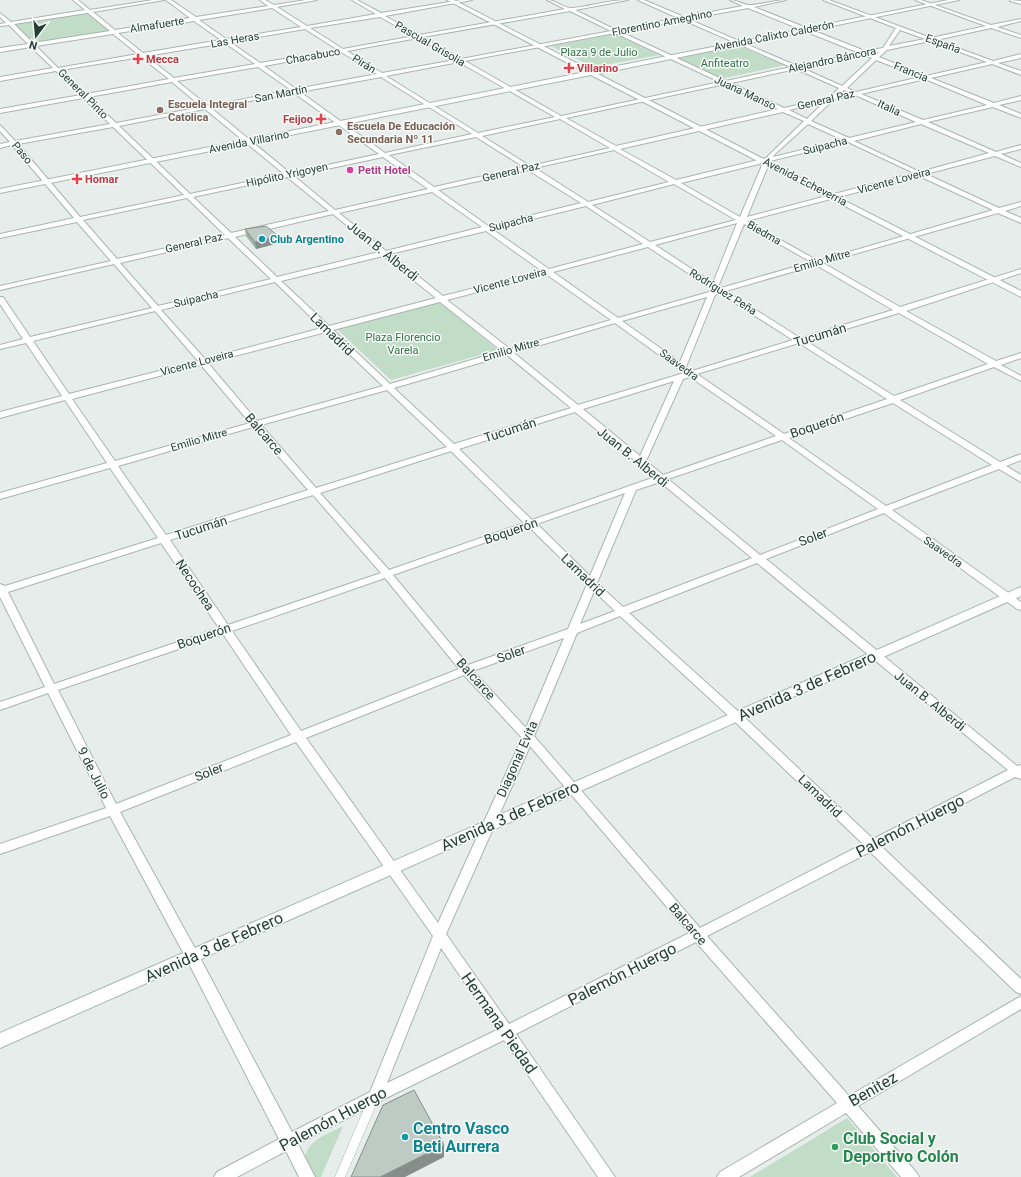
<svg xmlns="http://www.w3.org/2000/svg" width="1021" height="1177" viewBox="0 0 1021 1177" font-family="Roboto,sans-serif">
	<style>
		.green { fill: #c1dcc7 }
		.lines { fill: none; stroke-linecap: round; stroke-linejoin: round }
		.pedestrian-casing { stroke: #a9b5b0; stroke-width: 1 }
		.minor-casing { stroke: #a9b5b0; stroke-width: 2 }
		.secondary-casing { stroke: #a5b8b1; stroke-width: 2 }
		.pedestrian { fill: #fff; fill-rule: evenodd }
		.minor { fill: #fff; fill-rule: evenodd }
		.secondary { fill: #fff; fill-rule: evenodd }
		.wall { fill: #a3afa9 }
		.shaded-wall { fill: #858e8a }
		.building { fill: #becbc5; stroke: #858e8a }
		.health-dot { fill: #e0444e; stroke: #f6faf8; stroke-width: 1.5 }
		.education-dot { fill: #8d6e63; stroke: #f6faf8; stroke-width: 1.5 }
		.hotel-dot { fill: #d1479c; stroke: #f6faf8; stroke-width: 1.5 }
		.culture-dot { fill: #0f9aa8; stroke: #f6faf8; stroke-width: 1.5 }
		.leisure-dot { fill: #2e9e5b; stroke: #f6faf8; stroke-width: 1.5 }
		.labels { text-anchor: middle; dominant-baseline: central; stroke-width: 3; stroke-linejoin: round; paint-order: stroke }
		.far-street-label { font-size: 11px; fill: #263e36; stroke: #f6faf8 }
		.far-park-label { font-size: 11px; fill: #347248; stroke: #f6faf8 }
		.far-health-label { font-size: 11px; font-weight: bold; fill: #be3a42; stroke: #f6faf8; text-anchor: start }
		.far-education-label { font-size: 11px; font-weight: bold; fill: #785e54; stroke: #f6faf8; text-anchor: start }
		.far-hotel-label { font-size: 11px; font-weight: bold; fill: #b23c85; stroke: #f6faf8; text-anchor: start }
		.far-culture-label { font-size: 11px; font-weight: bold; fill: #0d838f; stroke: #f6faf8; text-anchor: start }
		.street-label { font-size: 13px; fill: #263e36; stroke: #f6faf8 }
		.near-street-label { font-size: 16px; fill: #263e36; stroke: #f6faf8 }
		.near-culture-label { font-size: 16px; font-weight: bold; fill: #0d838f; stroke: #f6faf8; text-anchor: start }
		.near-leisure-label { font-size: 16px; font-weight: bold; fill: #27864d; stroke: #f6faf8; text-anchor: start }
	</style>
	<rect width="100%" height="100%" fill="#e6edea"/>
	<g class="green">
		<path d="M85,12L111,32L31,45L15,24Z"/>
		<path d="M615,34L659,55L593,67L551,46Z"/>
		<path d="M739,46L785,65L720,79L677,58Z"/>
		<path d="M438,301L498,350L391,380L335,327Z"/>
		<path d="M847,1118L897,1177H750Z"/>
		<path d="M343,1126L321,1177H315L305,1158C308,1139 328,1134 343,1126Z"/>
	</g>
	<g class="lines">
		<defs>
			<path id="pedestrian" d="M374,1093L378,1095L379,1098L345,1177H335L370,1095Z"/>
			<g id="minor">
				<path d="M73,0H78L90,10L153,0H164L93,12L115,30L190,18L166,0H171L196,17L268,6L260,0H265L274,5L306,0H317L277,7L307,26L376,14L352,0H357L381,13L462,0H472L385,16L419,35L565,9L547,0C556,0 564,9 573,8C592,6 609,0 628,0L575,10L616,30L678,18L638,0H644L684,17L743,6L730,0C737,0 741,4 748,5C756,6 776,0 786,0L754,7L865,51L883,48L896,28L823,0H829L931,38L986,26L915,0H921L991,25L1021,19V21L997,27L1021,35V38L991,28L936,40L993,61L1021,54V58L998,63L1021,71V75L992,64L931,78L994,103L1021,96V100L999,105L1021,114V118L993,107L928,122L996,152L1021,145V149L1001,154L1021,163V167L995,156L926,174L999,208L1021,202V206L1005,211L1021,218V223L998,213L823,263L900,307L1021,269V273L906,311L996,361L1021,353V358L1001,365L1021,376V381L994,367L900,400L1000,462L1021,454V460L1006,466L1021,475V482L999,469L892,510L1021,602V610L1017,609L884,513L766,559L1017,766L1021,765V779L1015,777L881,846L1021,979V994L1016,992L870,852L707,936L849,1096L1021,996V1009L858,1106L916,1172L919,1177H901L846,1113L739,1177H717L720,1172L837,1103L696,942L516,1034L615,1177H598L504,1040L380,1101L298,1144L315,1177H299L286,1151L237,1177H214L217,1172L279,1139L187,960L110,816L0,854V844L106,808L48,693L0,710V702L45,687L0,597V584L5,586L158,538L110,468L0,499V493L107,463L65,400L0,418V412L62,396L26,343L0,349V345L23,339L0,304V297H3L30,337L152,308L114,264L0,290V286L111,261L77,222L0,238V234L74,218L12,145L0,148V144L10,142L0,131V125L15,141L110,124L83,98L0,113V109L81,95L56,71L0,81V77L53,68L31,47L0,52V48L28,44L9,25L0,26V24L6,23L0,17V13L11,22L85,10ZM272,8L301,27L226,39L199,20ZM748,8L859,53L797,66L688,19ZM570,11L611,31L461,59L423,37ZM88,13L110,31L33,43L14,24ZM380,17L414,36L343,49L310,28ZM683,20L791,67L726,81L621,32ZM194,21L221,40L143,53L118,33ZM305,29L338,50L260,63L230,42ZM900,30L925,39L889,46ZM615,33L720,82L561,116L465,61ZM113,34L138,54L58,68L36,46ZM418,38L455,60L382,73L347,51ZM930,41L987,62L926,76L879,57L887,50ZM225,43L255,64L174,78L146,56ZM341,52L377,74L296,89L264,66ZM879,52L875,56L870,54ZM864,55L872,58L842,86L802,68ZM141,57L169,79L86,94L61,70ZM876,60L920,77L856,92L847,88ZM459,62L555,117L478,133L386,76ZM258,67L291,90L208,106L177,81ZM796,69L839,88L829,98L784,108L731,83ZM381,77L472,134L385,153L300,92ZM925,79L987,105L923,120L861,94ZM172,82L202,107L116,123L89,97ZM725,84L778,109L616,146L566,118ZM844,90L850,93L838,96ZM294,93L379,154L290,173L211,108ZM855,95L916,122L849,138L811,121L833,100ZM824,102L807,119L789,110ZM205,109L284,174L190,194L119,126ZM783,112L804,121L766,158L676,180L620,149ZM560,119L610,148L530,166L482,136ZM808,124L843,140L773,157L775,154ZM921,124L989,153L920,172L854,141ZM113,127L184,195L80,217L18,144ZM476,137L524,167L434,187L389,155ZM848,142L914,173L747,217L770,161ZM614,150L669,182L588,202L535,168ZM383,157L428,189L335,210L294,176ZM763,163L740,217L681,183ZM528,170L581,203L488,226L438,190ZM919,176L993,210L818,261L747,221ZM287,177L329,211L231,233L193,197ZM674,184L736,220L650,242L592,205ZM432,192L482,227L386,251L339,213ZM187,198L225,235L117,259L83,220ZM586,206L643,244L549,269L492,229ZM333,214L379,252L277,277L235,237ZM737,223L713,283L655,245ZM744,224L811,262L721,288L718,287ZM486,231L542,271L443,296L390,254ZM228,238L271,279L158,306L120,263ZM648,247L711,288L709,292L618,318L553,272ZM383,256L436,298L329,326L281,281ZM816,265L893,310L800,338L726,291ZM546,274L611,320L510,349L447,300ZM275,282L322,328L205,359L161,310ZM719,293L793,340L692,371L686,367L715,295ZM707,297L680,362L622,321ZM440,302L502,351L390,384L333,330ZM155,311L198,361L69,394L33,341ZM899,313L988,364L894,396L806,341ZM615,323L684,373L578,405L514,353ZM326,332L383,386L257,421L208,363ZM799,343L887,399L784,434L697,374ZM507,355L571,408L454,444L394,388ZM201,365L250,423L115,461L72,399ZM690,377L776,436L663,475L646,461L683,379ZM674,381L640,456L583,409ZM387,390L447,447L316,488L261,425ZM893,403L992,465L886,506L789,438ZM575,412L655,477L532,520L459,449ZM253,427L308,490L166,535L118,466ZM782,440L878,509L760,555L668,479ZM451,451L524,523L389,570L320,493ZM660,482L752,558L623,607L597,583L636,490ZM625,493L590,576L537,524ZM313,495L381,573L228,625L170,540ZM529,527L587,584L568,629L468,665L393,575ZM161,543L219,628L54,684L8,592ZM757,563L1008,770L873,839L741,714L629,613ZM385,578L459,669L301,731L232,631ZM594,591L615,611L580,624ZM620,616L733,720L863,844L700,928L534,736L577,633ZM223,634L291,735L116,804L58,690ZM564,638L526,728L473,671ZM464,675L522,738L438,923L306,738ZM296,742L433,936L370,1092L292,1132L197,952L120,812ZM530,746L689,933L509,1024L446,934ZM441,948L497,1030L387,1083Z"/>
				<path d="M1010,0L1021,1V4L1010,1Z"/>
			</g>
			<g id="secondary">
				<path d="M447,0H454L592,71L948,0H959L598,74L1021,291V297L591,75L0,193V189L585,72Z"/>
				<path d="M1021,587V596L0,1048V1033Z"/>
			</g>
		</defs>
		<use href="#pedestrian" class="pedestrian-casing"/>
		<use href="#minor" class="minor-casing"/>
		<use href="#secondary" class="secondary-casing"/>
		<use href="#pedestrian" class="pedestrian"/>
		<use href="#minor" class="minor"/>
		<use href="#secondary" class="secondary"/>
	</g>
	<path class="wall" d="M245,229L278,236L279,243L256,249L246,236Z"/>
	<g class="shaded-wall">
		<path d="M278,236L279,243L256,249L255,242Z"/>
		<path d="M444,1145V1157L405,1177H380Z"/>
	</g>
	<g class="building">
		<path d="M266,226L278,236L255,242L245,229Z"/>
		<path d="M414,1090L444,1145L380,1177H351L383,1105Z"/>
	</g>
	<g class="health-dot">
		<path d="M136 53h4v4h4v4h-4v4h-4v-4h-4v-4h4z"/>
		<path d="M567 62h4v4h4v4h-4v4h-4v-4h-4v-4h4z"/>
		<path d="M319 113h4v4h4v4h-4v4h-4v-4h-4v-4h4z"/>
		<path d="M75 173h4v4h4v4h-4v4h-4v-4h-4v-4h4z"/>
	</g>
	<g class="education-dot">
		<circle cx="160" cy="110" r="4"/>
		<circle cx="339" cy="132" r="4"/>
	</g>
	<circle class="hotel-dot" cx="350" cy="170" r="4"/>
	<g class="culture-dot">
		<circle cx="262" cy="239" r="4"/>
		<circle cx="405" cy="1137" r="4"/>
	</g>
	<circle class="leisure-dot" cx="835" cy="1147" r="4"/>
	<g class="labels">
		<g class="far-street-label">
			<text transform="translate(662 23) rotate(-11)">Florentino Ameghino</text>
			<text transform="translate(157 25) rotate(-9)">Almafuerte</text>
			<text transform="translate(774 36) rotate(-11)">Avenida Calixto Calderón</text>
			<text transform="translate(235 40) rotate(-10)">Las Heras</text>
			<text transform="translate(430 44) rotate(30)">Pascual Grisolia</text>
			<text transform="translate(943 44) rotate(20)">España</text>
			<text transform="translate(313 56) rotate(-10)">Chacabuco</text>
			<text transform="translate(832 60) rotate(-12)">Alejandro Báncora</text>
			<text transform="translate(364 64) rotate(32)">Pirán</text>
			<text transform="translate(911 72) rotate(22)">Francia</text>
			<text transform="translate(745 93) rotate(25)">Juana Manso</text>
			<text transform="translate(83 94) rotate(45)">General Pinto</text>
			<text transform="translate(281 94) rotate(-11)">San Martín</text>
			<text transform="translate(826 100) rotate(-13)">General Paz</text>
			<text transform="translate(889 108) rotate(24)">Italia</text>
			<text transform="translate(249 142) rotate(-11)">Avenida Villarino</text>
			<text transform="translate(825 146) rotate(-14)">Suipacha</text>
			<text transform="translate(22 153) rotate(50)">Paso</text>
			<text transform="translate(511 172) rotate(-13)">General Paz</text>
			<text transform="translate(287 175) rotate(-12)">Hipólito Yrigoyen</text>
			<text transform="translate(894 181) rotate(-15)">Vicente Loveira</text>
			<text transform="translate(805 182) rotate(27)">Avenida Echeverría</text>
			<text transform="translate(511 223) rotate(-14)">Suipacha</text>
			<text transform="translate(764 233) rotate(30)">Biedma</text>
			<text transform="translate(194 243) rotate(-13)">General Paz</text>
			<text transform="translate(822 261) rotate(-16)">Emilio Mitre</text>
			<text transform="translate(510 281) rotate(-15)">Vicente Loveira</text>
			<text transform="translate(723 292) rotate(32)">Rodríguez Peña</text>
			<text transform="translate(196 299) rotate(-13)">Suipacha</text>
			<text transform="translate(511 350) rotate(-16)">Emilio Mitre</text>
			<text transform="translate(197 363) rotate(-15)">Vicente Loveira</text>
			<text transform="translate(679 365) rotate(36)">Saavedra</text>
			<text transform="translate(199 440) rotate(-16)">Emilio Mitre</text>
			<text transform="translate(943 552) rotate(35)">Saavedra</text>
		</g>
		<g class="far-park-label">
			<text x="599" y="52">Plaza 9 de Julio</text>
			<text x="725" y="63">Anfiteatro</text>
			<text x="403" y="337">Plaza Florencio<tspan x="403" dy="13">Varela</tspan></text>
		</g>
		<g class="far-health-label">
			<text x="146" y="59">Mecca</text>
			<text x="577" y="68">Villarino</text>
			<text x="313" y="119" text-anchor="end">Feijoo</text>
			<text x="85" y="179">Homar</text>
		</g>
		<g class="far-education-label">
			<text x="168" y="104">Escuela Integral<tspan x="168" dy="13">Catolica</tspan></text>
			<text x="347" y="126">Escuela De Educación<tspan x="347" dy="13">Secundaria Nº 11</tspan></text>
		</g>
		<g class="far-hotel-label">
			<text x="358" y="170">Petit Hotel</text>
		</g>
		<g class="far-culture-label">
			<text x="270" y="239">Club Argentino</text>
		</g>
		<g class="street-label">
			<text transform="translate(383 251) rotate(39)">Juan B. Alberdi</text>
			<text transform="translate(332 334) rotate(44)">Lamadrid</text>
			<text transform="translate(820 335) rotate(-17)">Tucumán</text>
			<text transform="translate(817 425) rotate(-19)">Boquerón</text>
			<text transform="translate(510 430) rotate(-18)">Tucumán</text>
			<text transform="translate(264 434) rotate(49)">Balcarce</text>
			<text transform="translate(633 457) rotate(39)">Juan B. Alberdi</text>
			<text transform="translate(201 528) rotate(-18)">Tucumán</text>
			<text transform="translate(511 531) rotate(-19)">Boquerón</text>
			<text transform="translate(813 537) rotate(-21)">Soler</text>
			<text transform="translate(583 575) rotate(44)">Lamadrid</text>
			<text transform="translate(195 585) rotate(56)">Necochea</text>
			<text transform="translate(204 636) rotate(-19)">Boquerón</text>
			<text transform="translate(511 654) rotate(-20)">Soler</text>
			<text transform="translate(476 679) rotate(48)">Balcarce</text>
			<text transform="translate(930 701) rotate(39)">Juan B. Alberdi</text>
			<text transform="translate(517 759) rotate(-66)">Diagonal Evita</text>
			<text transform="translate(209 772) rotate(-22)">Soler</text>
			<text transform="translate(94 773) rotate(63)">9 de Julio</text>
			<text transform="translate(820 796) rotate(44)">Lamadrid</text>
			<text transform="translate(688 924) rotate(49)">Balcarce</text>
		</g>
		<g class="near-street-label">
			<text transform="translate(807 686) rotate(-24)">Avenida 3 de Febrero</text>
			<text transform="translate(510 816) rotate(-24)">Avenida 3 de Febrero</text>
			<text transform="translate(910 826) rotate(-27)">Palemón Huergo</text>
			<text transform="translate(214 947) rotate(-24)">Avenida 3 de Febrero</text>
			<text transform="translate(622 974) rotate(-27)">Palemón Huergo</text>
			<text transform="translate(499 1023) rotate(55)">Hermana Piedad</text>
			<text transform="translate(873 1089) rotate(-30)">Benitez</text>
			<text transform="translate(333 1119) rotate(-28)">Palemón Huergo</text>
		</g>
		<g class="near-culture-label">
			<text x="413" y="1128">Centro Vasco<tspan x="413" dy="18">Beti Aurrera</tspan></text>
		</g>
		<g class="near-leisure-label">
			<text x="843" y="1138">Club Social y<tspan x="843" dy="18">Deportivo Colón</tspan></text>
		</g>
	</g>
	<g transform="translate(36 36) rotate(196)" stroke="#f6faf8" stroke-width="3" paint-order="stroke">
	<path d="M0-3L7 15L0 10L-7 15Z" fill="#263e36"/>
	<text y="-6" font-size="11" font-weight="bold" text-anchor="middle" fill="#263e36">N</text>
	</g>
</svg>
